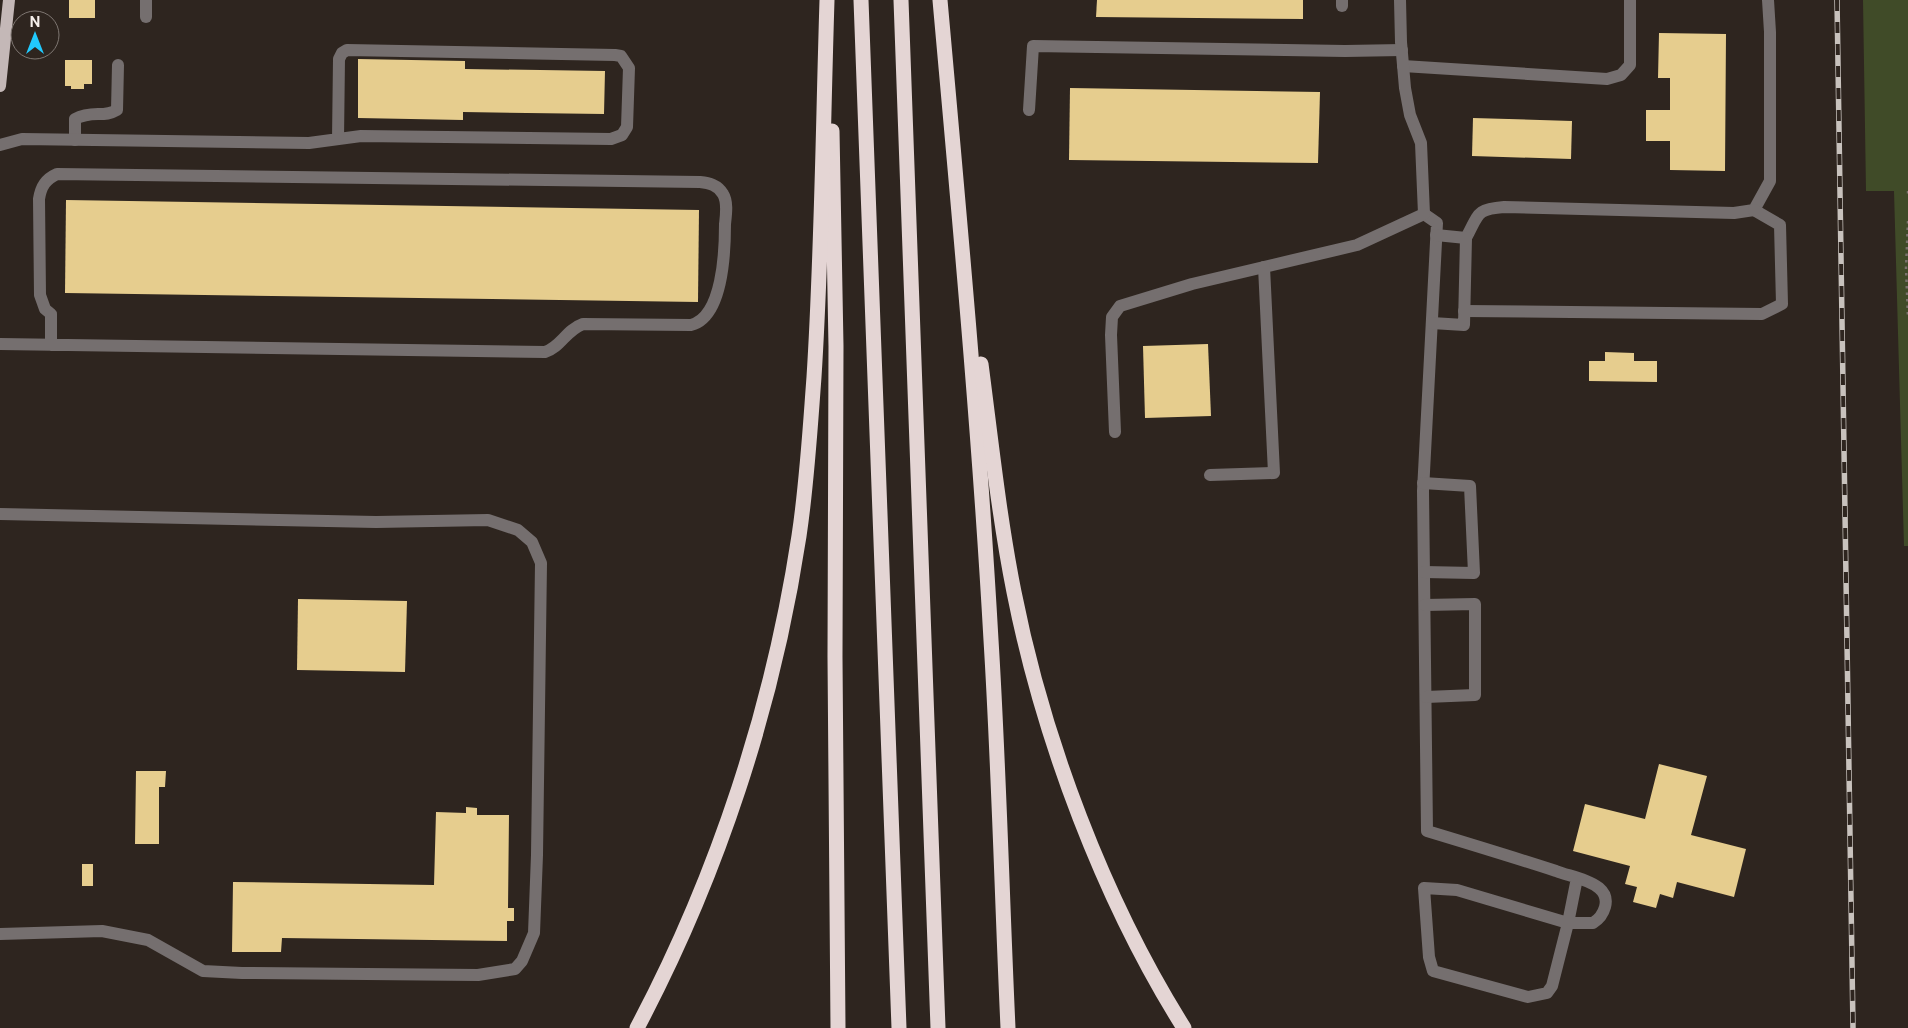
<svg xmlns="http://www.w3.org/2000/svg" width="1908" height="1028" viewBox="0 0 1908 1028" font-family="'Public Sans',sans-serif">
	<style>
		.green { fill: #404b28 }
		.building { fill: #e6cd8e }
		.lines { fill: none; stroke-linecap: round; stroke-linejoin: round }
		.path { stroke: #7a726d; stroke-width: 2.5; stroke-dasharray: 2.5 4; stroke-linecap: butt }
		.minor { stroke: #756f6f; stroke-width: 12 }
		.major { stroke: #c4b8b7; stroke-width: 12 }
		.highway { stroke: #e4d5d4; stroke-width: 15 }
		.rail-casing { stroke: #c8c2bd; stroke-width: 5.5 }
		.rail { stroke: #2e251f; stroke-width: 4; stroke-dasharray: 11; stroke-linecap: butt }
	</style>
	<rect width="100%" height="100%" fill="#2e251f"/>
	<path class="green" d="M1863,0H1908V546H1904L1894,191H1866Z"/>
	<g class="building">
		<rect x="69" y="0" width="26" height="18"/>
		<path d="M1097,0H1303V19L1096,17Z"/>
		<path d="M1659,33L1726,34L1725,171L1670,170V141H1646V110H1670V78H1658Z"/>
		<path d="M358,59L465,61V69L605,71L604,114L463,112V120L358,118Z"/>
		<path d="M65,60H92V84H84V89H71V86H65Z"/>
		<path d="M1070,88L1320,92L1318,163L1069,160Z"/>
		<path d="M1473,118L1572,121L1571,159L1472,156Z"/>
		<path d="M66,200L699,210L698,302L65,293Z"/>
		<path d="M1208,344L1211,416L1145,418L1143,346Z"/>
		<path d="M1605,352L1634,353V361H1657V382L1589,381V361H1605Z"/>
		<path d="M298,599L407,601L405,672L297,670Z"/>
		<path d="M1659,764L1707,776L1691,835L1746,849L1734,897L1677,882L1673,898L1660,894L1656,908L1633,902L1637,887L1625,884L1630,866L1573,851L1585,804L1645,819Z"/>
		<path d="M136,771H166L165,787H159V844H135Z"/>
		<path d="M466,807L477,808V815H509L508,908H514V921H507V941L282,938L281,952H232L233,882L434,885L436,812L466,813Z"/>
		<rect x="82" y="864" width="11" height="22"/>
	</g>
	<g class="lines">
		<g class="path">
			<path d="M1908,191V195"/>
			<path d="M1908,221L1906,268L1908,318"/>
		</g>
		<g class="minor">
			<path d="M146,0V17"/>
			<path d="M1342,6V0"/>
			<path d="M1403,66L1607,79L1621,75L1630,65V0"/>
			<path d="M1029,110L1033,46L1345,51L1402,50"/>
			<path d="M75,140V119C92,110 104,118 117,110L118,65"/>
			<path d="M0,145L22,139L309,143L361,136L611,139L622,135L627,127L629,68L621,56L615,55L347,50L342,53L339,59L338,139"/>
			<path d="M1424,214L1437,223L1423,491L1427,831C1470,844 1513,857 1556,871C1569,876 1588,879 1599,888C1612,899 1604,916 1593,923H1568L1552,986L1547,993L1528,997L1433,971L1429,957L1424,888L1457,890L1568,923L1577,878"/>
			<path d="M1466,238C1479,214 1476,209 1504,207L1734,213L1754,210L1770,181V32L1768,0"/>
			<path d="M1464,311L1762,314L1782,304L1780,225L1754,210"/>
			<path d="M1432,323L1464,325L1466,238L1436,235"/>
			<path d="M0,344L545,352C561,347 566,330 583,324L691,325C723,317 725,251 725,224C726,215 728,202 723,194C718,185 709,183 700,182L57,174C46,179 41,186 39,199L40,295L45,309L51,314V345"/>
			<path d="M1115,432L1111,335L1112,317L1120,306L1192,284L1357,245L1424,214L1421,143L1410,115L1405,88L1401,42L1400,0"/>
			<path d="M1210,475L1274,473L1264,267"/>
			<path d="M1423,483L1470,486L1474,573L1424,572"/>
			<path d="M0,514L376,522L488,520L518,530L532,542L541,563L537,855L534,933L522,961L515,969L478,975L242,973L203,971L148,940L102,931L0,934"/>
			<path d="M1425,605L1475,604V695L1426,697"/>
		</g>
		<path class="major" d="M0,86L9,0"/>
		<g class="highway">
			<path d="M861,0L899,1028"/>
			<path d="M901,0L938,1028"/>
			<path d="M940,0C959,213 979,426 991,640C999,769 1002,899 1008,1028"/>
			<path d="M832,131L836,346L835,657L838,1028"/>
			<path d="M981,364C991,440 999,517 1014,592C1043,739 1104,901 1184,1028"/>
			<path d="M637,1028C718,875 773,707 799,536C807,483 810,430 814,377C822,252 823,126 827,0"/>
		</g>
		<defs>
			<path id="rail" d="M1837,0L1853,1028"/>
		</defs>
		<use href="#rail" class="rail-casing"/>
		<use href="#rail" class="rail"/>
	</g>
	<g transform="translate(35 35)"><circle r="24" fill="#2e251f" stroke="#7e7671"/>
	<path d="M0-4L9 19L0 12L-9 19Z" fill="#21c9fd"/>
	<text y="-8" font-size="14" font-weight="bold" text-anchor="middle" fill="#f6f0ec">N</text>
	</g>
</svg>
